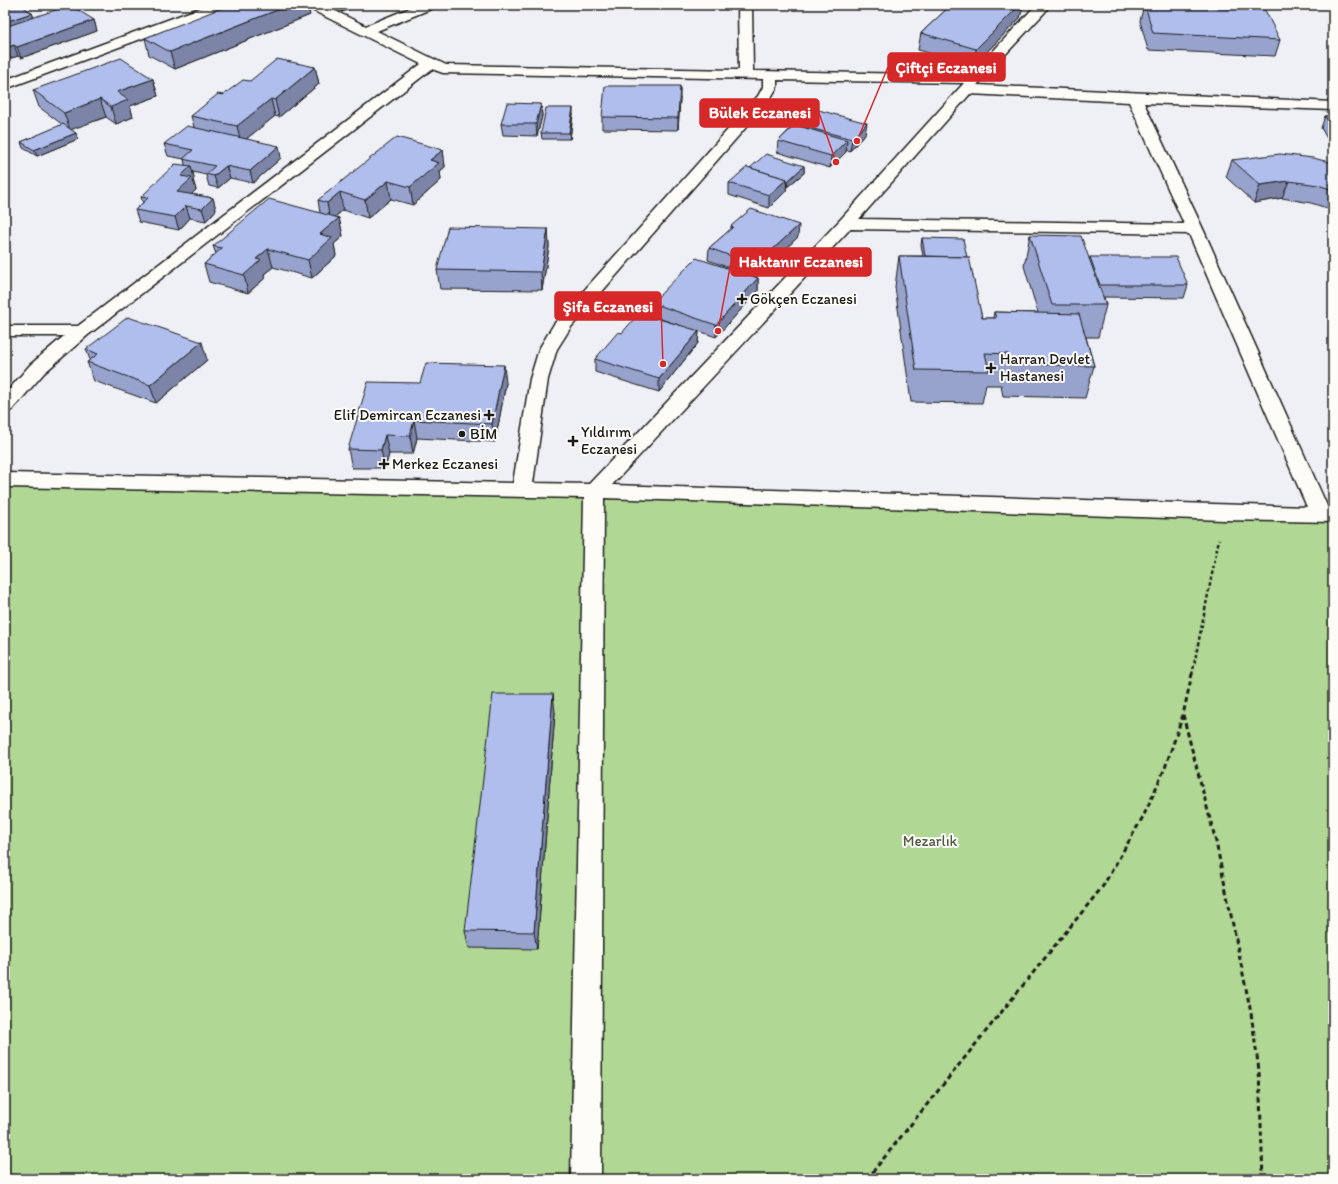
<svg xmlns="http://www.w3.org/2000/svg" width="1338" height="1184" viewBox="0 0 1338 1184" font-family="Itim,sans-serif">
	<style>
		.green { fill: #b0d793; stroke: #667a58 }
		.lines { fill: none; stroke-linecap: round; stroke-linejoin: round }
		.street-casing { stroke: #1c1c1c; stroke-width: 3 }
		.path-far1 { stroke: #1c1c1c; stroke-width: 2.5; stroke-dasharray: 3.5 2.5; stroke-linecap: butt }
		.path { stroke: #1c1c1c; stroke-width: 3; stroke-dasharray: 5 3.5; stroke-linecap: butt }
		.street { fill: #fdfcf7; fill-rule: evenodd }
		.wall { fill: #97a3cd; stroke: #1c1c1c }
		.shaded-wall { fill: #7b85a7; stroke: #1c1c1c }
		.building { fill: #b0beee; stroke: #1c1c1c }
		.poi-dot { fill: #1c1c1c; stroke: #fdfcf7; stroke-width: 1.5 }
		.labels { text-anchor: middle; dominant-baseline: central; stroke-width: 4; stroke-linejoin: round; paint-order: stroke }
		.poi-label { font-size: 15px; fill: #1c1c1c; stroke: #fdfcf7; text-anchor: start }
		.park-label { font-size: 15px; fill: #505d46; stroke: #fdfcf7 }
		.leader { fill: none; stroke: #d62828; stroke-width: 1.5 }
		.callout-dot { fill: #d62828; stroke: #fdfcf7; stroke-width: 1.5 }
		.callout { fill: #d62828; stroke: #d62828; stroke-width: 1.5 }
		.callout-label { font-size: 16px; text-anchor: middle; font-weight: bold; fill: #fff }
	</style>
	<rect width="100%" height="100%" fill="#eef0f5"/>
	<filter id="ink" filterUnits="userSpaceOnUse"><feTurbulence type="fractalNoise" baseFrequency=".025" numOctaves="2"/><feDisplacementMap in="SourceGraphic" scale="8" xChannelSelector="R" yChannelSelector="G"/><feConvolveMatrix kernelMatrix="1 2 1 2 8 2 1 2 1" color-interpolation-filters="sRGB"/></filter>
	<g filter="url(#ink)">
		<path class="green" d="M5,480L1333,515V1179H5Z"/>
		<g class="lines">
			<defs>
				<g id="street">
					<path d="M208,5H227L225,8L5,89V80Z"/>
					<path d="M306,5H323L366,26L417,5H435L433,8L377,31L446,65L739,70L738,5H752L753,71L971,75L1035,6H1045L1047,9L1045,12L977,85L1333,102V110L1144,103L1203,229L1328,508H1333V522L1224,520L604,498L601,1179H571L584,498L5,487V473L513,483L530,379L539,349L554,324L758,96L763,87V79L443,73L432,69L88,335L44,373L12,410L5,412V394L30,365L64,336H5V326H78L421,64L308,8ZM777,80L964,83L840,220L589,484L533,483L548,379L557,349L571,327L769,101L777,87ZM970,94L1129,102L1184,224L859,219ZM850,229L1189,234L1307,507L612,485Z"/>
				</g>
			</defs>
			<use href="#street" class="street-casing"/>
			<path class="path-far1" d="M1192,675L1219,539"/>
			<g class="path">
				<path d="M1183,715L1216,842L1251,1013L1259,1070L1263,1179"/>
				<path d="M867,1179L1103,886L1144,815L1165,768L1183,715L1192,674"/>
			</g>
			<use href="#street" class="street"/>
		</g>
		<g class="wall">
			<path d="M5,5L32,13L34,18L94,20L97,31L21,58L18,56L5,60Z"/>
			<path d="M331,5H360L342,12Z"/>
			<path d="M951,5H1023L1020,18L974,65L918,50L921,33Z"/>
			<path d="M1144,5L1280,40L1275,56L1148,50L1140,21Z"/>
			<path d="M310,15L175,69L149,55L145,38Z"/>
			<path d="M315,67L319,84L279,117L275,116L246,139L281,158L253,183L230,178L218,188L209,186L206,175L193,172L194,178L193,180L196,190L191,194L213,198L216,210L206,221L190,218L179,230L139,222L135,210L143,203L141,197L185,165L184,159L168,156L164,144L194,127L191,116L223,95L250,81Z"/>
			<path d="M153,79L158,96L130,106L133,117L116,124L106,117L71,129L78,139L37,156L23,148L21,142L63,125L39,107L33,90Z"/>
			<path d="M680,98L678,130L602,129V117Z"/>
			<path d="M541,104L542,116L537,136L503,135L501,124Z"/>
			<path d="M573,114L570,139H542L541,133Z"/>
			<path d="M1325,116H1333V149L1321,128Z"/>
			<path d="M795,124L865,134L850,151L846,150V152L830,168L777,152L778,141Z"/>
			<path d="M443,150L445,167L440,171L441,180L413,205L391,199L368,218L343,210L335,217L339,218L343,236L334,244L336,256L312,278L273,267L264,274L265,278L248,293L209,282L204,264L216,254L213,246L320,213L318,200Z"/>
			<path d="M1232,160L1333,163V210L1311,203L1282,198L1254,203L1226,177Z"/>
			<path d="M804,166V173L787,187H786V191L769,208L729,195V183L750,168Z"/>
			<path d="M731,226L798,237L755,277L758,278V291L716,337L699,331L698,343L659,392L595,372V359L622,333L682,326L652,316V303L746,274L708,260L709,248L731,229Z"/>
			<path d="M548,229L549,247L542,290L440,289L437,270Z"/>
			<path d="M1030,235L1090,259V257L1188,285L1184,298L1104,297L1106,305L1098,337H1086L1094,366L1085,398L1003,396L1001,385H986L982,403L911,402L895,287L899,256H923L921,245L922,238L967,257L982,318H993L994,312L1038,313L1024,266Z"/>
			<path d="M86,349L207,360L156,403L94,381L87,362L90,360Z"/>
			<path d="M420,383H506L495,442L417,438L413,454H389L385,468H352L348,449Z"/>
			<path d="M555,712L537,949L469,948L465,931Z"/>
		</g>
		<g class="shaded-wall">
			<path d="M290,5H308L310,15L175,69L170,52Z"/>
			<path d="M341,5H360L342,12Z"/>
			<path d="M1020,5H1023L1020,18L974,65L976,49Z"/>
			<path d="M32,13L36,24L5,34V22Z"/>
			<path d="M94,20L97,31L21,58L17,47Z"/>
			<path d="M14,45L18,56L5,60V48Z"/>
			<path d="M315,67L319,84L279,117L275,100Z"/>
			<path d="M153,79L158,96L130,106L133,117L116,124L111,107L117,92Z"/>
			<path d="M680,86V98L678,130V118Z"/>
			<path d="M100,99L106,117L70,130L64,113Z"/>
			<path d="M271,99L275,116L241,143L237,126Z"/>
			<path d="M541,104L542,116L537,136L536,124Z"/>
			<path d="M573,108V114L570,139L569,133Z"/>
			<path d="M867,123L865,134L850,151L852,139Z"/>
			<path d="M76,133L78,139L37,156L34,150Z"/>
			<path d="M847,140L846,152L830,168L831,156Z"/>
			<path d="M279,146L281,158L253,183L250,171Z"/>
			<path d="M443,150L445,167L440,171L441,180L413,205L410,187L430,160Z"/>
			<path d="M191,166L194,178L193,180L196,190L181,204L177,192L181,176Z"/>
			<path d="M226,166L230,178L218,188L214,176Z"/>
			<path d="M804,166V173L787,187L788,181Z"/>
			<path d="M787,179L786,191L769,208V195Z"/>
			<path d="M388,181L391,199L368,218L365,200Z"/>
			<path d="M1289,181L1282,198L1254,203L1260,185Z"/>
			<path d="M340,192L343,210L330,221L327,203Z"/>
			<path d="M213,198L216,210L206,221L202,209Z"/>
			<path d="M186,206L190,218L179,230L175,217Z"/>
			<path d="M339,218L343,236L334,244L336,256L312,278L308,260L320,234Z"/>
			<path d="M799,225L798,237L755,278L756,265Z"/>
			<path d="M548,229L549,247L542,290L541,272Z"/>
			<path d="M268,249L273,267L264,274L265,278L248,293L244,275L256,259Z"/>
			<path d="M758,278V291L716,337V325Z"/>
			<path d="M699,331L698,343L659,392V379Z"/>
			<path d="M202,342L207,360L156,403L150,385Z"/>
			<path d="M5,343L8,350L5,355Z"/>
			<path d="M504,365L506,383L495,442L492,424Z"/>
			<path d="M414,420L417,438L413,454L410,436Z"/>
			<path d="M385,435L389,454L385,468L381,450Z"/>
			<path d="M553,694L555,712L537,949L534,932Z"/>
		</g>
		<g class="building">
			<path d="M5,5H21L32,13L5,22Z"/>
			<path d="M70,5L94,20L17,47L14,45L5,48V27Z"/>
			<path d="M229,5H290L170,52L145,38Z"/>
			<path d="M951,5H1020L976,49L921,33Z"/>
			<path d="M1145,5H1157L1265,10L1280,40L1153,33Z"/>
			<path d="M121,58L153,79L117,92L128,100L111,107L100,99L64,113L33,90Z"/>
			<path d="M277,59L315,67L275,100L271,99L237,126L191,116L218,94L223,95L243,80L250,81Z"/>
			<path d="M605,86H680L678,118L602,117Z"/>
			<path d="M507,103L541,104L536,124H501Z"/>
			<path d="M546,108H573L569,133H541Z"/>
			<path d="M811,108L867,123L852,139L795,124Z"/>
			<path d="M1325,116H1333V129Z"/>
			<path d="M63,124L76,133L34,150L21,142Z"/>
			<path d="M795,125L847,140L831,156L778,141Z"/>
			<path d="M187,126L279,146L250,171L226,166L214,176L206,174L215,166L183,159L193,150L164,144Z"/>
			<path d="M397,137L443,150L430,160L439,163L410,187L388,181L365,200L340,192L327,203L318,200Z"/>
			<path d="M766,154L804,166L788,181H787V179L750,168Z"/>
			<path d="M1280,154L1313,158L1333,163V190L1318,185L1289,181L1260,185L1232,160Z"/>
			<path d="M175,164L191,166L181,176L192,178L177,192L213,198L202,209L186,206L175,217L135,210L148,198L141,197Z"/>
			<path d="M747,167L787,179L769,195L729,183Z"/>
			<path d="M269,199L339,218L320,234L332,238L308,260L268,249L256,259L261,260L244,275L204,264L222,248L213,246Z"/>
			<path d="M751,209L799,225L756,265L709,248L733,227L731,226Z"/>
			<path d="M448,227L548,229L541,272L437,270Z"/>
			<path d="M1030,235L1081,236L1106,305H1052Z"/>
			<path d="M922,238L963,239L967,257L925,256Z"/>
			<path d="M899,256L969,257L982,318H996L994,312L1079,314L1094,366L1010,364L1008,354L985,353L989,371L916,370Z"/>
			<path d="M1090,257H1176L1188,285H1100Z"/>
			<path d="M696,258L758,278L716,325L652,303Z"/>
			<path d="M639,313L699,331L659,379L595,359L618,332L622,333Z"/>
			<path d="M128,317L202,342L150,385L87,362L98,354L86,349Z"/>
			<path d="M426,363L504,365L492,424L414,420L410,436L385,435L381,450L348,449L368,382L420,383Z"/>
			<path d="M493,694H553L534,932L465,931Z"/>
		</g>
	</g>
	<g class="poi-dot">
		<path d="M740 293h4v4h4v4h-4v4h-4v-4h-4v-4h4z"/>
		<path d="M989 362h4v4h4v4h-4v4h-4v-4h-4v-4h4z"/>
		<path d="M487 409h4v4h4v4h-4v4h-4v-4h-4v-4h4z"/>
		<circle cx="462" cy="434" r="4"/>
		<path d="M571 435h4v4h4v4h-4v4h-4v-4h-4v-4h4z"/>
		<path d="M382 458h4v4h4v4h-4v4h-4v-4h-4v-4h4z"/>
	</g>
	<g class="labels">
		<g class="poi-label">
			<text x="750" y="299">Gökçen Eczanesi</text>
			<text x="1000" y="359">Harran Devlet<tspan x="1000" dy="17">Hastanesi</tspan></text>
			<text x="481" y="415" text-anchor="end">Elif Demircan Eczanesi</text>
			<text x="581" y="432">Yıldırım<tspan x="581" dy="17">Eczanesi</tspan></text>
			<text x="470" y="434">BİM</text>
			<text x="392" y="464">Merkez Eczanesi</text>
		</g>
		<g class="park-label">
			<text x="930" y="841">Mezarlık</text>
		</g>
	</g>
	<path class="leader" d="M857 141L888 67M836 162L819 113M718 331L731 262M663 364L661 306"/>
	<g class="callout-dot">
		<circle cx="857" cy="141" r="4"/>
		<circle cx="836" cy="162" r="4"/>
		<circle cx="718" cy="331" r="4"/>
		<circle cx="663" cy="364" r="4"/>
	</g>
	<g class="callout">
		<rect x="888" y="53" width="117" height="28" rx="4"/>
		<rect x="700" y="99" width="119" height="28" rx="4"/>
		<rect x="731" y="248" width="140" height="28" rx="4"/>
		<rect x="555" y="292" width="106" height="28" rx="4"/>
	</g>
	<g class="callout-label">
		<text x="946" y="73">Çiftçi Eczanesi</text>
		<text x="760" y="118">Bülek Eczanesi</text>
		<text x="801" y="267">Haktanır Eczanesi</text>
		<text x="608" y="312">Şifa Eczanesi</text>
	</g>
	<rect width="1338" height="1184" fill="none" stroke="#fdfcf7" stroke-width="20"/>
	<rect x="10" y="10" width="1318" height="1164" fill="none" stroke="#1c1c1c" stroke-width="1.5" filter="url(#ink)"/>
</svg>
